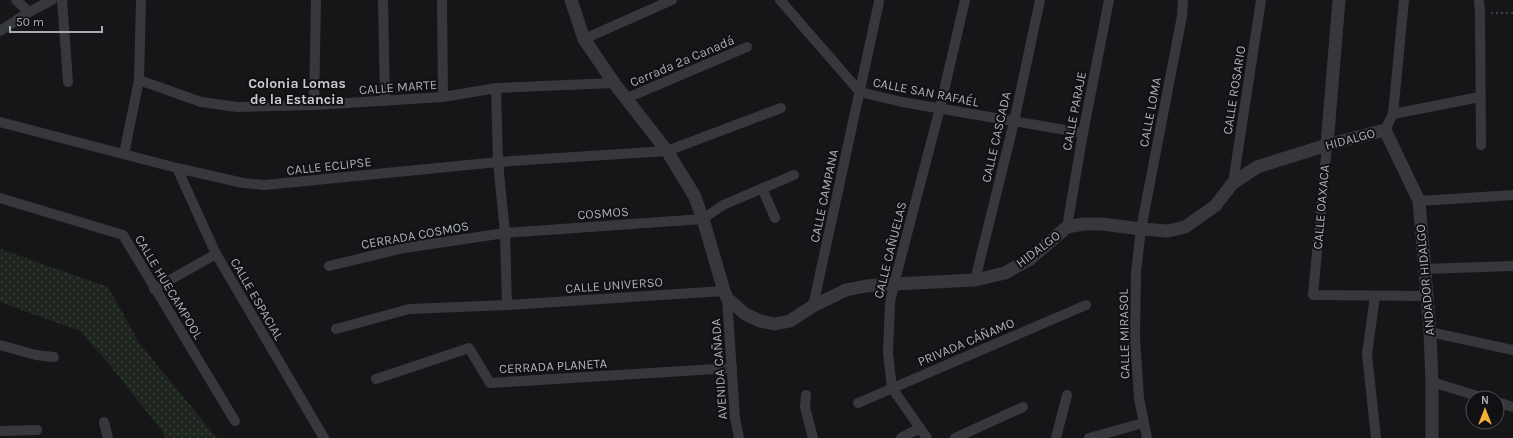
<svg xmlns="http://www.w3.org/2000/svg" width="1513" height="438" viewBox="0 0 1513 438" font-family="Karla,sans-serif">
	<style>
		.grass { fill: url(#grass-dots) }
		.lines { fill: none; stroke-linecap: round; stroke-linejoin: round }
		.path { stroke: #3d3f44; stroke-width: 2; stroke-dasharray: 2 3; stroke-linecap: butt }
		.minor { stroke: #37383d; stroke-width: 10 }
		.tertiary { stroke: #37383d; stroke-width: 13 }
		.labels { text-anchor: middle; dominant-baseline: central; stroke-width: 4; stroke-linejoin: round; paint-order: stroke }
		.street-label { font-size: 13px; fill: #a8adb8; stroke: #111113 }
		.neighbourhood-label { font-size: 14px; font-weight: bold; fill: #c9ccd4; stroke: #111113 }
	</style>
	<defs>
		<pattern id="grass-dots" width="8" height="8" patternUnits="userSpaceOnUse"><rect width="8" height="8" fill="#1e261f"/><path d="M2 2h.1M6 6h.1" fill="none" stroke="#3c433d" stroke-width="1.8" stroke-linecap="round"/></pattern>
	</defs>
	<rect width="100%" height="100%" fill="#161618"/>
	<path class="grass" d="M0,249L108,287L139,343L217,438H165L162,431L109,364L80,331L0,302Z"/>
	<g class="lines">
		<path class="path" d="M1491,13H1513"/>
		<g class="minor">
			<path d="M16,0L29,12"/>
			<path d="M62,0L68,82"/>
			<path d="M383,0L385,101"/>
			<path d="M442,0L443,97"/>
			<path d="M780,0L860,92"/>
			<path d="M1479,0L1480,13L1481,145"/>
			<path d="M0,31L29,12L52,0"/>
			<path d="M584,39L672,0"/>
			<path d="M139,80L201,102L237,107L314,105L443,97L496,88L614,83"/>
			<path d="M496,88L498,162L505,233L507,305"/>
			<path d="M860,92L902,102L1083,133"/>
			<path d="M627,98L747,47"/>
			<path d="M314,105L316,0"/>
			<path d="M1393,114L1480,97"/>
			<path d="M0,122L177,168L243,183L265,185L498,162L667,151L781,108"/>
			<path d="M1385,130L1393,114L1404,0"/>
			<path d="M1327,145L1313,295L1426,296"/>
			<path d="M124,154L139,80L141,0"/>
			<path d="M177,168L216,254L324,438"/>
			<path d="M1233,183L1261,0"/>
			<path d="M762,188L775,218"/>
			<path d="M0,198L123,235L235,421"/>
			<path d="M1419,201L1513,195"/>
			<path d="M1067,227L1083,133L1109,0"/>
			<path d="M329,266L404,248L505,233L703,219L723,205L794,175"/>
			<path d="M1424,269L1513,266"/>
			<path d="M975,280L1014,122L1040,0"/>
			<path d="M154,289L216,254"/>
			<path d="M1375,296L1367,354L1376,438"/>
			<path d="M727,298L735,418L739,438"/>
			<path d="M813,306L879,2"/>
			<path d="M336,329L409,309L507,305L724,291"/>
			<path d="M1430,332L1513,350"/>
			<path d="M0,345L36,355L54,357"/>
			<path d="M376,379L469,348L490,383L732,368"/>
			<path d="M1432,382L1484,398"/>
			<path d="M806,395L805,407L813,438"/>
			<path d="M1497,402L1513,407"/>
			<path d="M858,403L1086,305"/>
			<path d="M104,422L108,438"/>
			<path d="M0,431L37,430"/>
			<path d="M901,438L920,428"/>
			<path d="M927,438L892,388L888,353L890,303L894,284L940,108L965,0"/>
			<path d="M955,438L1023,407"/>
			<path d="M1056,438L1067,395"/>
			<path d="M1089,438L1143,423"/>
			<path d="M1147,438L1139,398L1135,338L1136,272L1141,229L1182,16L1183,0"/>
		</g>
		<g class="tertiary">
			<path d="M571,0L584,39L614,83L667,151L694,195L703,219L724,291L727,298L745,314L760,321L775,324L790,321L813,306L846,290L866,286L894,284L975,280L1005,273L1030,259L1067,227L1083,224H1102L1141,229L1168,231L1185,227L1215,206L1233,183L1257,167L1327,145L1385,130L1419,201L1430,332L1432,382V438"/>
			<path d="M1327,145L1339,0"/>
		</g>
	</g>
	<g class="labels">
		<g class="street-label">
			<text transform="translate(682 61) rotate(-23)">Cerrada 2ª Canadá</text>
			<text transform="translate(398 87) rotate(-4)">CALLE MARTE</text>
			<text transform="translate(1234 90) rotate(-81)">CALLE ROSARIO</text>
			<text transform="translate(926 92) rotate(11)">CALLE SAN RAFAÉL</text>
			<text transform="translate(1074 111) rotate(-79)">CALLE PARAJE</text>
			<text transform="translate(1150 112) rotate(-79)">CALLE LOMA</text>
			<text transform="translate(996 137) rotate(-77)">CALLE CASCADA</text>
			<text transform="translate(1350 139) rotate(-15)">HIDALGO</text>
			<text transform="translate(329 166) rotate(-6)">CALLE ECLIPSE</text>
			<text transform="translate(824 196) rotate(-78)">CALLE CAMPANA</text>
			<text transform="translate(1321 207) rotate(-85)">CALLE OAXACA</text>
			<text transform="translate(603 213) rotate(-4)">COSMOS</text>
			<text transform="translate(415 235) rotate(-10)">CERRADA COSMOS</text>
			<text transform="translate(1038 249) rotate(-37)">HIDALGO</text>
			<text transform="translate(890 250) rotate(-76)">CALLE CAÑUELAS</text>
			<text transform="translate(1425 280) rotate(-95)">ANDADOR HIDALGO</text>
			<text transform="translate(614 285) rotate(-4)">CALLE UNIVERSO</text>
			<text transform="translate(169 287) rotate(59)">CALLE HUECAMPOOL</text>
			<text transform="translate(257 299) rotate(60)">CALLE ESPACIAL</text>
			<text transform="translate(1124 334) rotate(-91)">CALLE MIRASOL</text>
			<text transform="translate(966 342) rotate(-23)">PRIVADA CÁÑAMO</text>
			<text transform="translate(553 366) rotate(-3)">CERRADA PLANETA</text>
			<text transform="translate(719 369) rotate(-94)">AVENIDA CAÑADA</text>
		</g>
		<g class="neighbourhood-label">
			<text x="297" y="83">Colonia Lomas<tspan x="297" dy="16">de la Estancia</tspan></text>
		</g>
	</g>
	<g transform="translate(1485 410)"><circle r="19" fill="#111113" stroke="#4d4f55"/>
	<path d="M0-3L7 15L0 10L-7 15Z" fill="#f2b134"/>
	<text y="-6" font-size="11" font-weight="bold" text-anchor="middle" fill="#a8adb8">N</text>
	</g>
	<path d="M10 26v6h92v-6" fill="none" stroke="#a8adb8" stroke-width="2"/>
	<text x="16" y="26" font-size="12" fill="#a8adb8" stroke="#111113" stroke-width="3" paint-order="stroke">50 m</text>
</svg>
